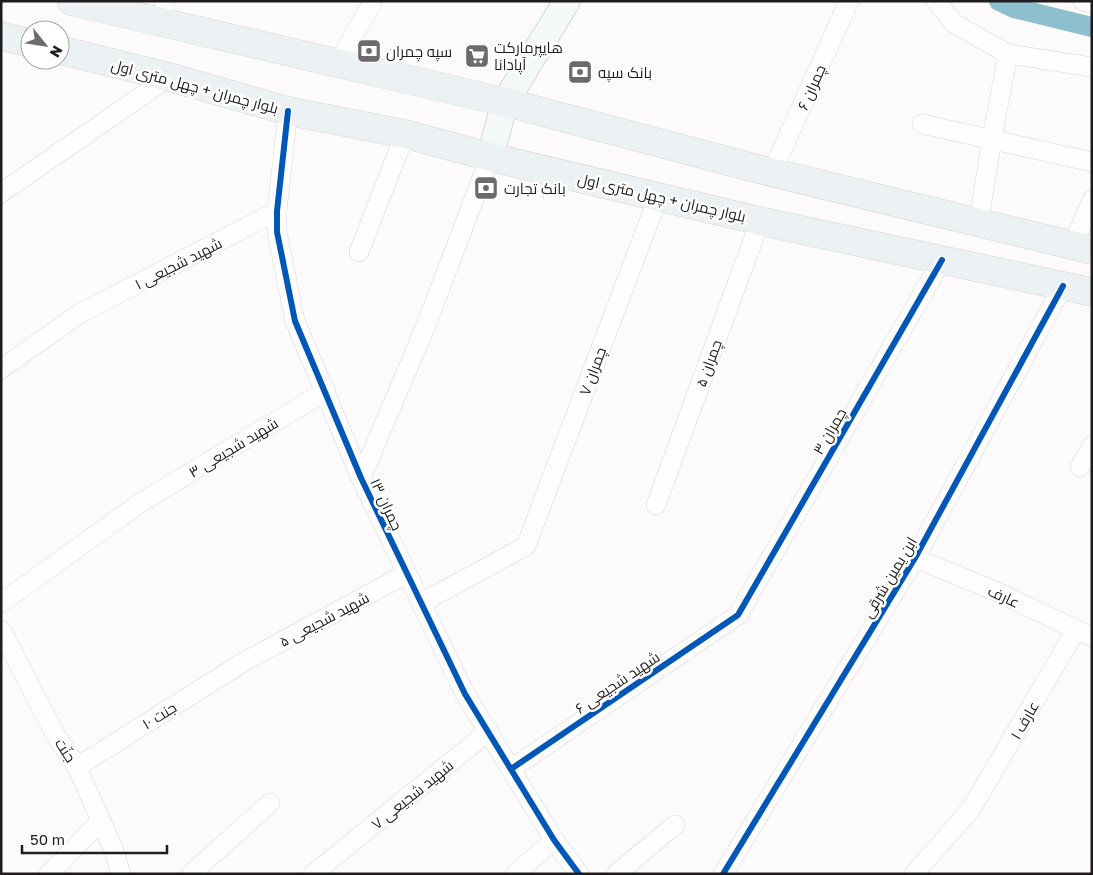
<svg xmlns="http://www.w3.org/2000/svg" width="1093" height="875" viewBox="0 0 1093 875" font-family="'Golos Text',Cairo,sans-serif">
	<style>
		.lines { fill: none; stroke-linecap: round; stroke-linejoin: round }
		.canal { stroke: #8dc0ce; stroke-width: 20 }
		.street-casing { stroke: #d9d7d8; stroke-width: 20 }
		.secondary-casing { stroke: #d9d7d8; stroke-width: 28 }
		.primary-casing { stroke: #d6d4d5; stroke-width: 29 }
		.street { stroke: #fffefe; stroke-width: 19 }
		.secondary { stroke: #f5f8f9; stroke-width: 26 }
		.primary { stroke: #ecf2f4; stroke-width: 28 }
		.cycleway-casing { stroke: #fff; stroke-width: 9 }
		.cycleway { stroke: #0057b8; stroke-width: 6 }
		.labels { text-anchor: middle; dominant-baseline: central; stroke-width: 5; stroke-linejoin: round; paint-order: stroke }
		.poi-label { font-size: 15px; fill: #201c1e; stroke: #fff; text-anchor: start }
		.street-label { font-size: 15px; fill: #201c1e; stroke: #fff }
	</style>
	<rect width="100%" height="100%" fill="#fcfafb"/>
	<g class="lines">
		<path class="canal" d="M999,1L1014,8L1092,27"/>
		<defs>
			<g id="street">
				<path d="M936,1L955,24L1008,54L1092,67"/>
				<path d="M1083,1L1092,3"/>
				<path d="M162,24L165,1"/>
				<path d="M339,62L373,1"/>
				<path d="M288,111L277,211V232L295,321L361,478L465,694L554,840L579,874"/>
				<path d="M922,124L1092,162"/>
				<path d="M772,172L849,1"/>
				<path d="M1,193L169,77"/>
				<path d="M979,221L992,138L1008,54"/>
				<path d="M1073,245L1092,200"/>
				<path d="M359,252L405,134"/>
				<path d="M1,369L79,314L277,211"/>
				<path d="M1080,467L1092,446"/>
				<path d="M361,478L425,328L490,157"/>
				<path d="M656,505L760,221"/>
				<path d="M915,558L995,591L1092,637"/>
				<path d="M1,603L140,503L326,391"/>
				<path d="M421,603L526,546L659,195"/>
				<path d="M1,630L55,734L77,767L113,848L121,874"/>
				<path d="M77,767L242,663L406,574"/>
				<path d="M511,769L738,615L942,260"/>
				<path d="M49,874L101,821"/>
				<path d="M191,874L270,803"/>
				<path d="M313,874L489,731"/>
				<path d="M515,874L554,840"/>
				<path d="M616,874L675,825"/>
				<path d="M723,874L915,558L1063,286"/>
				<path d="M914,874L971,809L1076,630"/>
			</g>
			<path id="secondary" d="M490,157L505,102L567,1"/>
			<g id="primary">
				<path d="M71,1L505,102L758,169L1092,250"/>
				<path d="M1,36L30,43"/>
				<path d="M60,50L169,77L288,111L405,134L490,157L760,221L1092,292"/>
			</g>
		</defs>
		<use href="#street" class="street-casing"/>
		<use href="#secondary" class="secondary-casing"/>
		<use href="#primary" class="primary-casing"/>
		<use href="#street" class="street"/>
		<use href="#secondary" class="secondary"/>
		<use href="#primary" class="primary"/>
		<defs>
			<g id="cycleway">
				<path d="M288,111L277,211V232L295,321L361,478L465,694L554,840L579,874"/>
				<path d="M511,769L738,615L942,260"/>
				<path d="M723,874L915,558L1063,286"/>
			</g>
		</defs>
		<use href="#cycleway" class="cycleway-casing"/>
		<use href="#cycleway" class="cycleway"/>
	</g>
	<defs>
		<symbol id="bank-square" viewBox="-11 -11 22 22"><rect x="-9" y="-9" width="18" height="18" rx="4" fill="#6d6a6b" stroke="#fff"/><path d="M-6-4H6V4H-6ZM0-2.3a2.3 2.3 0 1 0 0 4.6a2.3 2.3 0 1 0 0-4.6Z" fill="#fff"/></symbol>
		<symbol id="supermarket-square" viewBox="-11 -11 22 22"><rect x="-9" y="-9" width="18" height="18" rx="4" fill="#6d6a6b" stroke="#fff"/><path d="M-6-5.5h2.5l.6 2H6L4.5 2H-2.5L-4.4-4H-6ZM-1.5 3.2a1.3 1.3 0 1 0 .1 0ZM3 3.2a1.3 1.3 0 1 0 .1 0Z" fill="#fff"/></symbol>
	</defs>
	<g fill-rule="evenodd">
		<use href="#bank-square" x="355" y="37" width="28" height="28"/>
		<use href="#supermarket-square" x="463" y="42" width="28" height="28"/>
		<use href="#bank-square" x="566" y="58" width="28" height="28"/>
		<use href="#bank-square" x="472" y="174" width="28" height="28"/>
	</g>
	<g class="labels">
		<g class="poi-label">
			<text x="494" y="47">هایپرمارکت<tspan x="494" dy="17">آپادانا</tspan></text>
			<text x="386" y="51">سپه چمران</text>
			<text x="598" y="72">بانک سپه</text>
			<text x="504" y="188">بانک تجارت</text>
		</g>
		<g class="street-label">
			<text transform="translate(195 86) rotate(15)">بلوار چمران + چهل متری اول</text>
			<text transform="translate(811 87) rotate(-66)">چمران ۶</text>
			<text transform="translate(662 197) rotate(13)">بلوار چمران + چهل متری اول</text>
			<text transform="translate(178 263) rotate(-27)">شهید شجیعی ۱</text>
			<text transform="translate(708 363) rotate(-70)">چمران ۵</text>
			<text transform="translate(592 371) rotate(-69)">چمران ۷</text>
			<text transform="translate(829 431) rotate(-60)">چمران ۳</text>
			<text transform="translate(233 447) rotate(-31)">شهید شجیعی ۳</text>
			<text transform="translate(387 504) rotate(65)">چمران ۱۳</text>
			<text transform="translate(889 577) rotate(-59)">ابن یمین شرقی</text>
			<text transform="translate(1004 596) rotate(25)">عارف</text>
			<text transform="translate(324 619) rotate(-28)">شهید شجیعی ۵</text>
			<text transform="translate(617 682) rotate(-34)">شهید شجیعی ۶</text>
			<text transform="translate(159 715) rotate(-32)">جنت ۱۰</text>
			<text transform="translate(1024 720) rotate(-60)">عارف ۱</text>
			<text transform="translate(66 750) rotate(57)">جنّت</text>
			<text transform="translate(412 794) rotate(-39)">شهید شجیعی ۷</text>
		</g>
	</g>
	<rect width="1093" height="875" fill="none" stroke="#201c1e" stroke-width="5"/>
	<g transform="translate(45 45) rotate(120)"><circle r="24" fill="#ffffff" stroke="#a6a4a5"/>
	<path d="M0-4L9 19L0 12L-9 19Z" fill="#6d6a6b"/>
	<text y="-8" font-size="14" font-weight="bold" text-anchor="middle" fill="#201c1e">N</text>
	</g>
	<path d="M22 845v8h145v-8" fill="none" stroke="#201c1e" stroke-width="2.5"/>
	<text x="30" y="845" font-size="15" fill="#201c1e" stroke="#ffffff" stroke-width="4" paint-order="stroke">50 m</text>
</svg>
